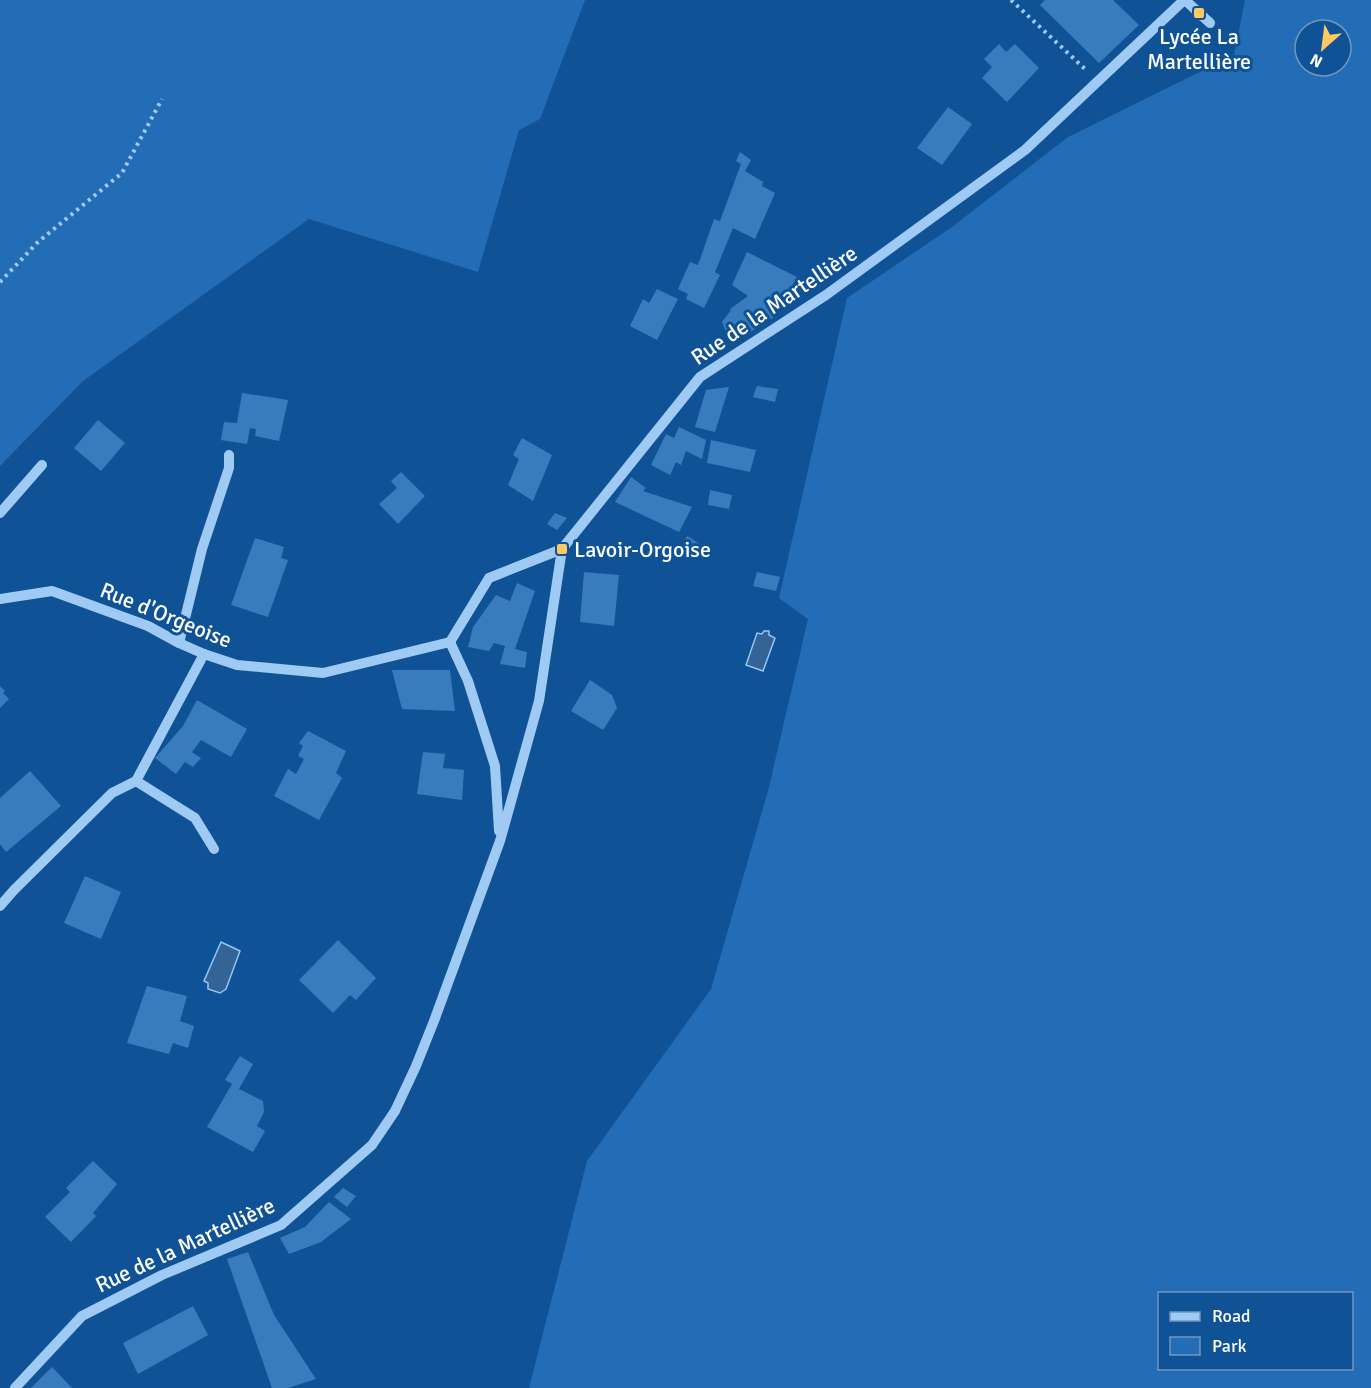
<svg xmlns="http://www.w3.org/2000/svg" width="1371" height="1388" viewBox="0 0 1371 1388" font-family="Signika,sans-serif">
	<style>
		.green { fill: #226db5; fill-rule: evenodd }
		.water { fill: #346495; stroke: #91c6f7; stroke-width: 1.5 }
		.building { fill: #397cbe }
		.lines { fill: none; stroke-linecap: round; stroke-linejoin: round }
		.path { stroke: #9fcaf4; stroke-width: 4; stroke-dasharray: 3 4.5; stroke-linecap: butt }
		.minor { stroke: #9fcaf4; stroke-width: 10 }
		.poi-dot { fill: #ffc962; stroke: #105296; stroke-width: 2 }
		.labels { text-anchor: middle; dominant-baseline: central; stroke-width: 6; stroke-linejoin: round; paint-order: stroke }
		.poi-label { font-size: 22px; fill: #fff; stroke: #105296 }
		.street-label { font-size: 22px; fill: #fff; stroke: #105296 }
	</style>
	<rect width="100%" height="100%" fill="#105296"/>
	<g class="green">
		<path d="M0,0H585L540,119L519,130L478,272L309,219L83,381L0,466Z"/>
		<path d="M1245,0H1371V1388H529L587,1161L711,989L769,787L808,619L779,598L847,298L952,227L1068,137L1234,55ZM1305,30H1341V66H1305ZM1160,1294H1352V1368H1160Z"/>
	</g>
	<g class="water">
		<path d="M764,631H769V635L775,638L763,671L746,665L757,633L762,634Z"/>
		<path d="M221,942L240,951L226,989L220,993L208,989V983L204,981Z"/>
	</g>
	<g class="building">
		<path d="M1045,0H1113L1139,25L1099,63L1040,5Z"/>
		<path d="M999,44L1006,52L1015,44L1039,68L1007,102L982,78L992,67L984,59Z"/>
		<path d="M948,107L972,124L942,165L917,148Z"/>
		<path d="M740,152L751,160L745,171L763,182L762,186L775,193L755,239L733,228L715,272L720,275L704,308L686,299L688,294L678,289L690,262L698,265L714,219L720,221L741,164L736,161Z"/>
		<path d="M747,252L797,277L774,317L731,344L722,322L731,310L730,309L748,296L732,285Z"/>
		<path d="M657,289L678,299L657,340L630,326L643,299L649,303Z"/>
		<path d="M757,386L778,389L775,402L753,397Z"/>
		<path d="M729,387L715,432L695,427L706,390Z"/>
		<path d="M242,393L288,400L279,441L255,436L256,429L250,428L247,444L221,440L224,422L237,423Z"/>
		<path d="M98,420L125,443L101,471L74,448Z"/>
		<path d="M679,427L706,440L702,459L686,451L681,465L676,462L670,475L651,465L666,434L674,438Z"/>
		<path d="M522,438L552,455L533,501L508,485L519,459L513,455Z"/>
		<path d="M711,440L756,450L750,472L707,463Z"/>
		<path d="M401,472L425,496L398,524L379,504L397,488L391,481Z"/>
		<path d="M631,477L646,488L643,491L692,507L679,532L615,502Z"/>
		<path d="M710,490L732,495L729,509L708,505Z"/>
		<path d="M555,513L567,518L557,530L547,524Z"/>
		<path d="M687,536L700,544L693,557L679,550Z"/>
		<path d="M255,538L284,547L281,558L288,560L268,617L231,605Z"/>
		<path d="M584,572L619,575L614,626L580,622Z"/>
		<path d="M757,572L780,577L776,591L753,586Z"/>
		<path d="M517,583L535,591L515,649L527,652L525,668L500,664L505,646L494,643L489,651L468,647L473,627L496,595L510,601Z"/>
		<path d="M392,670H450L455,711L402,709Z"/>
		<path d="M590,680L612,695L617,708L603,730L571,711Z"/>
		<path d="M0,686L5,691L3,693L9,699L0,708Z"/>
		<path d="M197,700L247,729L231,757L201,740L192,752L201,758L193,767L185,762L176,774L155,758L183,726Z"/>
		<path d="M308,731L346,751L336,773L342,778L319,820L274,796L288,769L296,774L304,759L298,756L303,746L299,743Z"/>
		<path d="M423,752L445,754L443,768L464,770L462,800L417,794Z"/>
		<path d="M30,771L61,806L6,852L0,844V798Z"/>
		<path d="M85,876L121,892L101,939L64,923Z"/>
		<path d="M338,940L376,978L356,1000L350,995L333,1013L299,980Z"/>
		<path d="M147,986L187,996L180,1021L194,1026L188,1048L173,1043L169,1054L127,1043Z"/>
		<path d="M240,1056L253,1064L239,1089L263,1101L264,1112L257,1126L265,1131L253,1152L207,1127L232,1084L225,1080Z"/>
		<path d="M93,1161L117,1184L93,1213L96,1216L71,1242L45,1217L70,1192L66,1188Z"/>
		<path d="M343,1188L356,1196L347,1207L334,1197Z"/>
		<path d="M329,1202L351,1219L321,1242L289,1254L280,1238L305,1227Z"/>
		<path d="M248,1252L274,1315L316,1379L288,1388H272L227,1259Z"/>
		<path d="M193,1306L208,1335L138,1374L123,1343Z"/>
		<path d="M52,1367L72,1388H31Z"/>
	</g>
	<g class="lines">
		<g class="path">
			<path d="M1011,0L1085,69"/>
			<path d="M0,282L38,242L122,173L162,99"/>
		</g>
		<g class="minor">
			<path d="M1185,0L1210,23"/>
			<path d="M0,513L42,465"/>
			<path d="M0,599L52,591L148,626L179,643L204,654L237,665L323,673L450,642L489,578L562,549"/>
			<path d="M450,642L468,681L495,766L499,831"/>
			<path d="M179,643L202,549L229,468V455"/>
			<path d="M204,654L136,781L195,818L214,849"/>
			<path d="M0,906L14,890L112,793L136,781"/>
			<path d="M15,1388L82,1316L162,1275L281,1225L372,1145L395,1111L416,1066L434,1021L500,841L539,701L562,549L700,377L826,295L1025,150L1184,0"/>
		</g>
	</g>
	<g class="poi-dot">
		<rect x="1193" y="7" width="12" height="12" rx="3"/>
		<rect x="556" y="543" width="12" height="12" rx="3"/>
	</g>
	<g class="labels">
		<g class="poi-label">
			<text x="1199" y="36">Lycée La<tspan x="1199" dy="25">Martellière</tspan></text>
			<text x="574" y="549" text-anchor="start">Lavoir-Orgoise</text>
		</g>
		<g class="street-label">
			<text transform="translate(774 305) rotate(-34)">Rue de la Martellière</text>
			<text transform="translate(166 615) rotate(22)">Rue d'Orgeoise</text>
			<text transform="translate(185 1245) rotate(-25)">Rue de la Martellière</text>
		</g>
	</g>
	<rect x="1158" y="1292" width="195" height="78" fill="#105296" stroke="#7097c0" stroke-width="1.5"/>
	<rect x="1170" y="1312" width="30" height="9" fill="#9fcaf4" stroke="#7097c0" stroke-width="1.5"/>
	<text x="1212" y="1322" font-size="18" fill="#ffffff">Road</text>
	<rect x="1170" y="1337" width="30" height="18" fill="#226db5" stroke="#7097c0" stroke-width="1.5"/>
	<text x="1212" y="1352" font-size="18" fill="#ffffff">Park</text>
	<g transform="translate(1323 48) rotate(208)"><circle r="28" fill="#105296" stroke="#7097c0" stroke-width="1.5"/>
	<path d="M0-4.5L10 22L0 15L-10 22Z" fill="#ffc962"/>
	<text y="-9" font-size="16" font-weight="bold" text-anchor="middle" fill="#ffffff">N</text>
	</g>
</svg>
